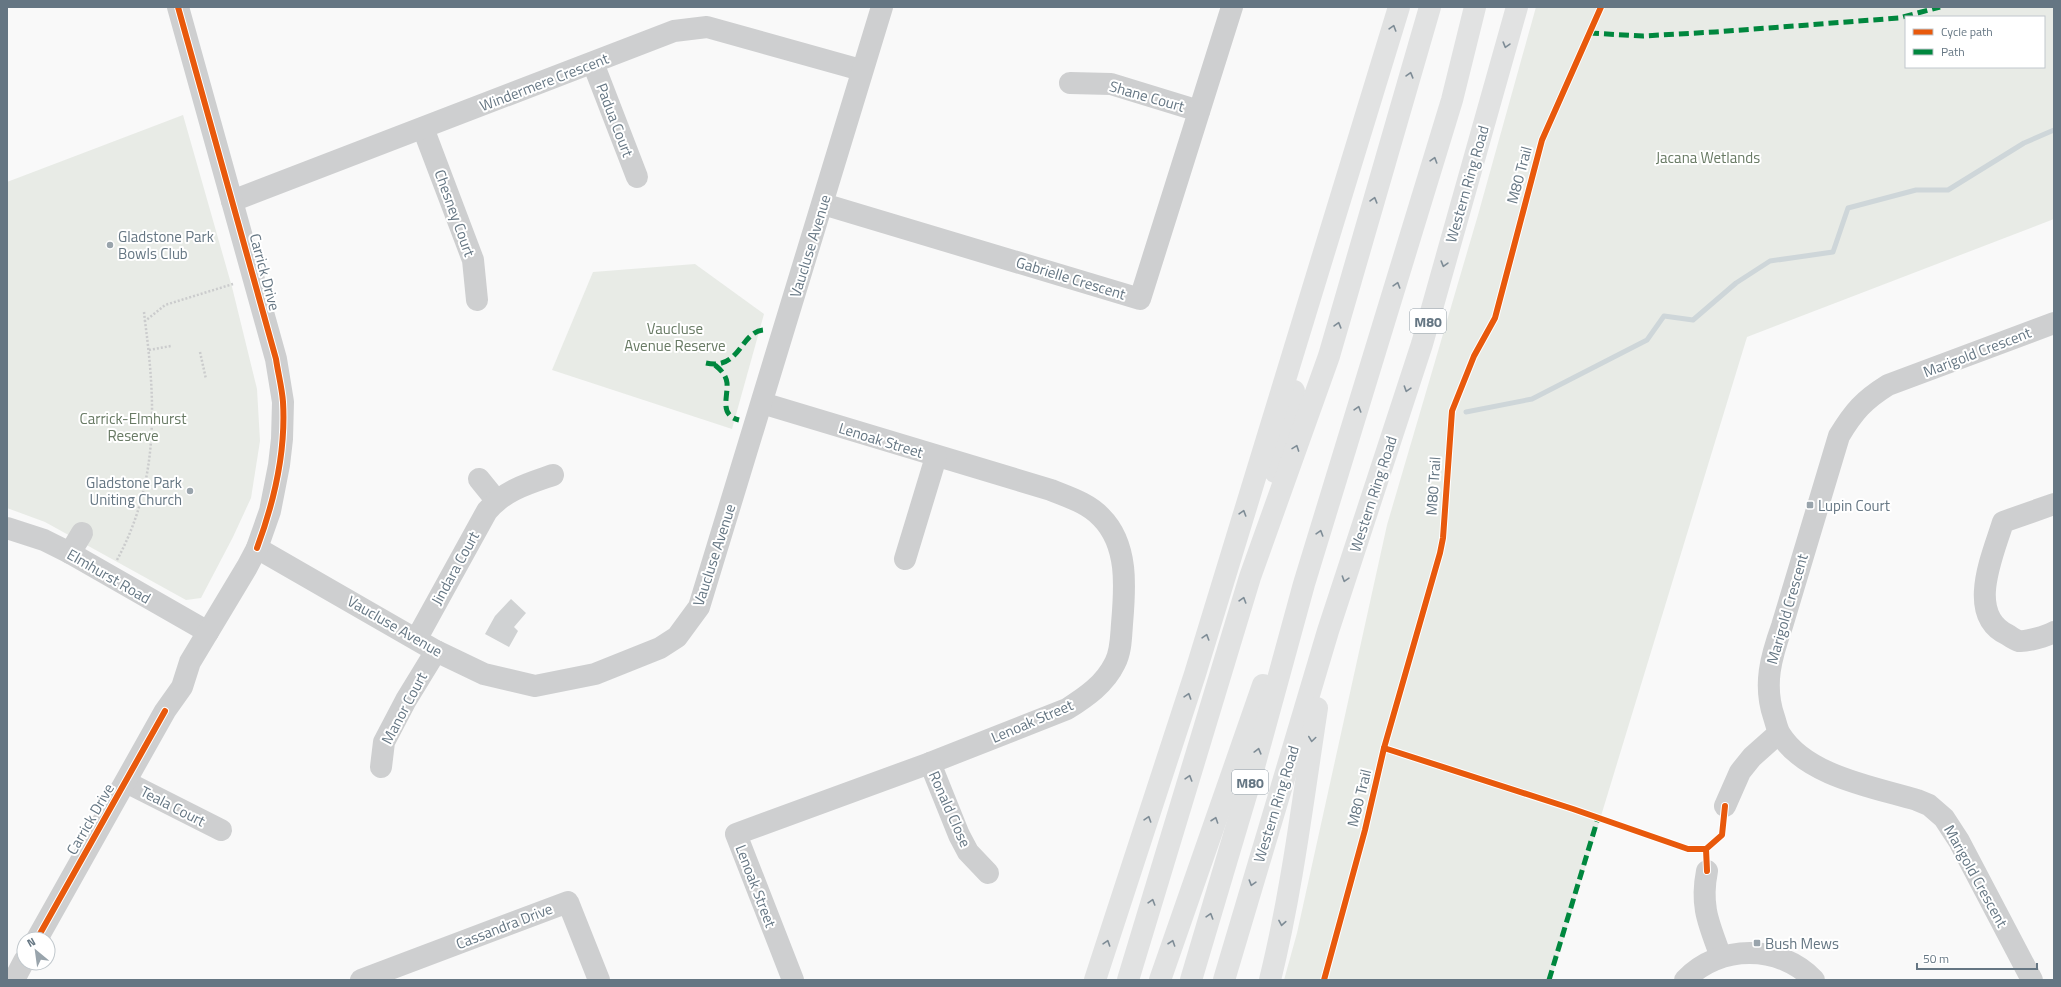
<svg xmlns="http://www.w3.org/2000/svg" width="2061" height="987" viewBox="0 0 2061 987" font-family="'Titillium Web',sans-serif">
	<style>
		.green { fill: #e8ebe6; fill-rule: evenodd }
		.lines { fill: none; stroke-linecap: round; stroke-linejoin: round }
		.stream { stroke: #ced6d9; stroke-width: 5 }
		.building { fill: #d0d2d3 }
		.path { stroke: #cbcccd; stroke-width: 2.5; stroke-dasharray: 2 2; stroke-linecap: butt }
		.minor { stroke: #cecfd0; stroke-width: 22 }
		.highway { stroke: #e1e2e2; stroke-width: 22 }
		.quiet { stroke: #00873e; stroke-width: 5; stroke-dasharray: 10 5; stroke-linecap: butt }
		.cycleway-casing { stroke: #fff; stroke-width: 8 }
		.cycleway { stroke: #e8590c; stroke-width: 6 }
		.oneway { stroke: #7e8c96 }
		.poi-dot { fill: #99a4ac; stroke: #fff; stroke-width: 1.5 }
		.labels { text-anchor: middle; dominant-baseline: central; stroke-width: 4; stroke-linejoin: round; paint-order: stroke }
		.shield { fill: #fff; stroke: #939fa8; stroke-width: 1 }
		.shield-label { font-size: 14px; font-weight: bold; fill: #657683 }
		.street-label { font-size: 15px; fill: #657683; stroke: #fff }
		.park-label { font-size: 15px; fill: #687a64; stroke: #fff }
		.poi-label { font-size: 15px; fill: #657683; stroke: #fff; text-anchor: start }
	</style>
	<rect width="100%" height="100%" fill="#f9f9f9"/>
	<g class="green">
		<path d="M1536,7H2054V219L1747,337L1551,980H1284L1297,933L1387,525L1478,215ZM1906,17H2044V67H1906Z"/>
		<path d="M183,115L232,287L257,389L260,441L251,498L233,537L201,598L186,600L45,522L7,508V182Z"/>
		<path d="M695,264L764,314L732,429L552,370L593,272Z"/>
	</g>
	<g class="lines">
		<path class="stream" d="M1466,412L1532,399L1647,340L1664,316L1693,320L1736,283L1770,261L1833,252L1848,208L1916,190H1948L2024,143L2054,130"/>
	</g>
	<path class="building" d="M511,599L526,613L514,627L518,631L509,647L485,634L495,616Z"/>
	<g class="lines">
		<g class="path">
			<path d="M144,312L145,321"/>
			<path d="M149,350L171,346"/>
			<path d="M200,352L206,379"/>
			<path d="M117,560C159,482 156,405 145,321L165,305L233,284"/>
		</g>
		<g class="minor">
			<path d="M593,63L637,177"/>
			<path d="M1070,83L1111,84L1199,111"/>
			<path d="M423,128L473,260L477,300"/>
			<path d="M232,201L674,31L707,27L861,70"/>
			<path d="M823,204L1140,299L1232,7"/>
			<path d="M762,403L1051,490C1068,497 1088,503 1101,517C1129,545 1125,589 1122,624C1121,637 1121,652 1115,663C1105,684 1086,697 1067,709L930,763L736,834L793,980"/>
			<path d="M479,479L496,500"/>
			<path d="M2054,504L2003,522C1993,555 1965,615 2008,635C2011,637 2015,640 2019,641C2026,642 2047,636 2054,632"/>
			<path d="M7,528L44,540L70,553L208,632"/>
			<path d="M257,548L436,651L484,674L535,686L595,674L660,648L677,637L699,607L882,7"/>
			<path d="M70,553L82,533"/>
			<path d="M905,559L936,457"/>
			<path d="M417,638L487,511C505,490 527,484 553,475"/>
			<path d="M930,763L959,835L968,852L988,873"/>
			<path d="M381,767L384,742L406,700L436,651"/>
			<path d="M126,782L221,830"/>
			<path d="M1725,806L1740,772L1752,757L1779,733"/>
			<path d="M1707,871C1700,907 1709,924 1721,957"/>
			<path d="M37,939L165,711L182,687L190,662L247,567L257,548L270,511L279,465L282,439L283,402L276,359L178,7"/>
			<path d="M14,980L24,961"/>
			<path d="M361,980L568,902L599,980"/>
			<path d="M1685,980C1719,944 1780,944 1814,980"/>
			<path d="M2032,980L1959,841L1944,818L1929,805L1917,800C1873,787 1806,776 1780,734C1777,729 1776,723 1774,717C1763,685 1771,657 1782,626L1839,436C1854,411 1864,400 1888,385L2054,323"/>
		</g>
		<g class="highway">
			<path d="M1275,472L1294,391"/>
			<path d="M1095,980L1195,674L1399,7"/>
			<path d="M1128,980L1250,577L1329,356L1430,7"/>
			<path d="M1160,980L1263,685"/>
			<path d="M1191,980L1249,785L1304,584L1452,100L1475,7"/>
			<path d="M1224,980L1328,631L1422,344L1517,7"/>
			<path d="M1270,980C1292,891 1303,799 1317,708"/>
		</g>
		<g class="quiet">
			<path d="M1589,33L1643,36L1715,32L1899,18L1940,7"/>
			<path d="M706,363C742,371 740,328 767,330"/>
			<path d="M715,365C721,370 726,375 727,383C728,398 719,415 739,420"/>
			<path d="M1549,980L1598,818"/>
		</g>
		<defs>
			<g id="cycleway">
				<path d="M178,7L276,359C278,373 282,388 283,402C286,451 274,502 257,548"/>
				<path d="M1384,748L1573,809L1688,849H1706"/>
				<path d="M1707,871L1706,849L1722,835L1725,806"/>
				<path d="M37,939L165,711"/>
				<path d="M1324,980L1365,830L1384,748L1440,553L1443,538L1452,411L1474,356L1495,318L1542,140L1601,7"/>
			</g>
		</defs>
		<use href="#cycleway" class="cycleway-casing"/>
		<use href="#cycleway" class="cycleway"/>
	</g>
	<defs><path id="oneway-chevron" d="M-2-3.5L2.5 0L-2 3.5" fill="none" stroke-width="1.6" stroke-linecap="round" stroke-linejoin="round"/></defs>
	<g class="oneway">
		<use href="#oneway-chevron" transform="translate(1393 28) rotate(-73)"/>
		<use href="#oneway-chevron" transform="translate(1506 45) rotate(106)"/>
		<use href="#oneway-chevron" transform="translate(1410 75) rotate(-74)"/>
		<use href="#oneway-chevron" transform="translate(1434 160) rotate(-73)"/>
		<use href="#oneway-chevron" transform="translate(1374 200) rotate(-74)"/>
		<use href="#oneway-chevron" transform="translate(1444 264) rotate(106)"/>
		<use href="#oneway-chevron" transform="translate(1397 285) rotate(-73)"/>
		<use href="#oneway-chevron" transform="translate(1338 325) rotate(-74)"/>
		<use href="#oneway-chevron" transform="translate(1407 389) rotate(108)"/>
		<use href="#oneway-chevron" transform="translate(1358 409) rotate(-73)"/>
		<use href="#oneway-chevron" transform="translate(1296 448) rotate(-70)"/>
		<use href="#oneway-chevron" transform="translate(1243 513) rotate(-73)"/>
		<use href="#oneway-chevron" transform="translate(1320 533) rotate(-73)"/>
		<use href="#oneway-chevron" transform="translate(1345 579) rotate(108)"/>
		<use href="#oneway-chevron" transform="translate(1243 600) rotate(-73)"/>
		<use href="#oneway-chevron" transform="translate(1206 637) rotate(-73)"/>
		<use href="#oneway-chevron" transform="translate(1188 696) rotate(-72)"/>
		<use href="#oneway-chevron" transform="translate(1312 739) rotate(98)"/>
		<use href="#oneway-chevron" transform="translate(1258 751) rotate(-75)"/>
		<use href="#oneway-chevron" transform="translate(1189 778) rotate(-73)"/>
		<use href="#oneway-chevron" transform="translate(1148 819) rotate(-72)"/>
		<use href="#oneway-chevron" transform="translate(1215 820) rotate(-71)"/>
		<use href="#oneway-chevron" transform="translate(1252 883) rotate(107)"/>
		<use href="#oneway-chevron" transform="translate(1152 902) rotate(-73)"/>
		<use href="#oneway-chevron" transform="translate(1210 916) rotate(-73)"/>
		<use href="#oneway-chevron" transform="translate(1282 923) rotate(100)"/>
		<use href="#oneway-chevron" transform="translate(1107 943) rotate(-72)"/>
		<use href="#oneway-chevron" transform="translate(1172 943) rotate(-71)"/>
	</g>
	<g class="poi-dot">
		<circle cx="110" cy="245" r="4"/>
		<circle cx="190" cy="491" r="4"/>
		<rect x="1806" y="501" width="8" height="8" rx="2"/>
		<rect x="1753" y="939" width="8" height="8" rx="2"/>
	</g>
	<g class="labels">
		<g class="shield">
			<rect x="1410" y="309" width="36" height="24" rx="3"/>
			<rect x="1232" y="770" width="36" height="24" rx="3"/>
		</g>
		<g class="shield-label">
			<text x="1428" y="321">M80</text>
			<text x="1250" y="782">M80</text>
		</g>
		<g class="street-label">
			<text transform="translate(544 82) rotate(-21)">Windermere Crescent</text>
			<text transform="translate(1147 96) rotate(16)">Shane Court</text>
			<text transform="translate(615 120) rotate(69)">Padua Court</text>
			<text transform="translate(1519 175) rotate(-75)">M80 Trail</text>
			<text transform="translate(1467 184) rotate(-74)">Western Ring Road</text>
			<text transform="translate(455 213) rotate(70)">Chesney Court</text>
			<text transform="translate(810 246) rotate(-73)">Vaucluse Avenue</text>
			<text transform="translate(265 272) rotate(75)">Carrick Drive</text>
			<text transform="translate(1071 278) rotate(17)">Gabrielle Crescent</text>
			<text transform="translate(1977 352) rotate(-21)">Marigold Crescent</text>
			<text transform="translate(881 440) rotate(17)">Lenoak Street</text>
			<text transform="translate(1433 486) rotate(-86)">M80 Trail</text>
			<text transform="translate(1373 494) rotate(-72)">Western Ring Road</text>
			<text transform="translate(714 555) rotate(-72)">Vaucluse Avenue</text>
			<text transform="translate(455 568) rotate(-61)">Jindara Court</text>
			<text transform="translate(109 576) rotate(30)">Elmhurst Road</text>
			<text transform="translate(1787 609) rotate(-74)">Marigold Crescent</text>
			<text transform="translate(395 626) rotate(30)">Vaucluse Avenue</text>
			<text transform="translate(404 708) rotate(-62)">Manor Court</text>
			<text transform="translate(1032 721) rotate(-23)">Lenoak Street</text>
			<text transform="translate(1359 798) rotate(-76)">M80 Trail</text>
			<text transform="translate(1276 804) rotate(-73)">Western Ring Road</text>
			<text transform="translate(173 806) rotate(27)">Teala Court</text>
			<text transform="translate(950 809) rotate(66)">Ronald Close</text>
			<text transform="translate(90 819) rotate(-60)">Carrick Drive</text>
			<text transform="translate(1976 876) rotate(61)">Marigold Crescent</text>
			<text transform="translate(756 886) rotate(69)">Lenoak Street</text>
			<text transform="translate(504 926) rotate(-21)">Cassandra Drive</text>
		</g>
		<g class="park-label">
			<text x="1708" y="157">Jacana Wetlands</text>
			<text x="675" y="328">Vaucluse<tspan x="675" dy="17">Avenue Reserve</tspan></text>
			<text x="133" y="418">Carrick-Elmhurst<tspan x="133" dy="17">Reserve</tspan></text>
		</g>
		<g class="poi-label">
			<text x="118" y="236">Gladstone Park<tspan x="118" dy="17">Bowls Club</tspan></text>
			<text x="182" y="482" text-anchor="end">Gladstone Park<tspan x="182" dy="17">Uniting Church</tspan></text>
			<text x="1818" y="505">Lupin Court</text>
			<text x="1765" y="943">Bush Mews</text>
		</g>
	</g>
	<rect width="2061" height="987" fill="none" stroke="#657683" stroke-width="16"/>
	<rect x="1905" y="16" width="140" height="52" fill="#ffffff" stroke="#c1c8cd"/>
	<rect x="1913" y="29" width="20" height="6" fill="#e8590c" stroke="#c1c8cd"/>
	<text x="1941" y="36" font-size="12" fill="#657683">Cycle path</text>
	<rect x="1913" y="49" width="20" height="6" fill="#00873e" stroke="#c1c8cd"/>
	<text x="1941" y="56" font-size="12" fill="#657683">Path</text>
	<g transform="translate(36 951) rotate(331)"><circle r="19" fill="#ffffff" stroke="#c1c8cd"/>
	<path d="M0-3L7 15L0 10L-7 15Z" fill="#99a4ac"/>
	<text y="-6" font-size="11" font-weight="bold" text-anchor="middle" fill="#657683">N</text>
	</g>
	<path d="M1917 963v6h120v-6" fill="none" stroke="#657683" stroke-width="2"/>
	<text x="1923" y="963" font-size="12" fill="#657683" stroke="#ffffff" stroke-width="3" paint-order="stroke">50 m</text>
</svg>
